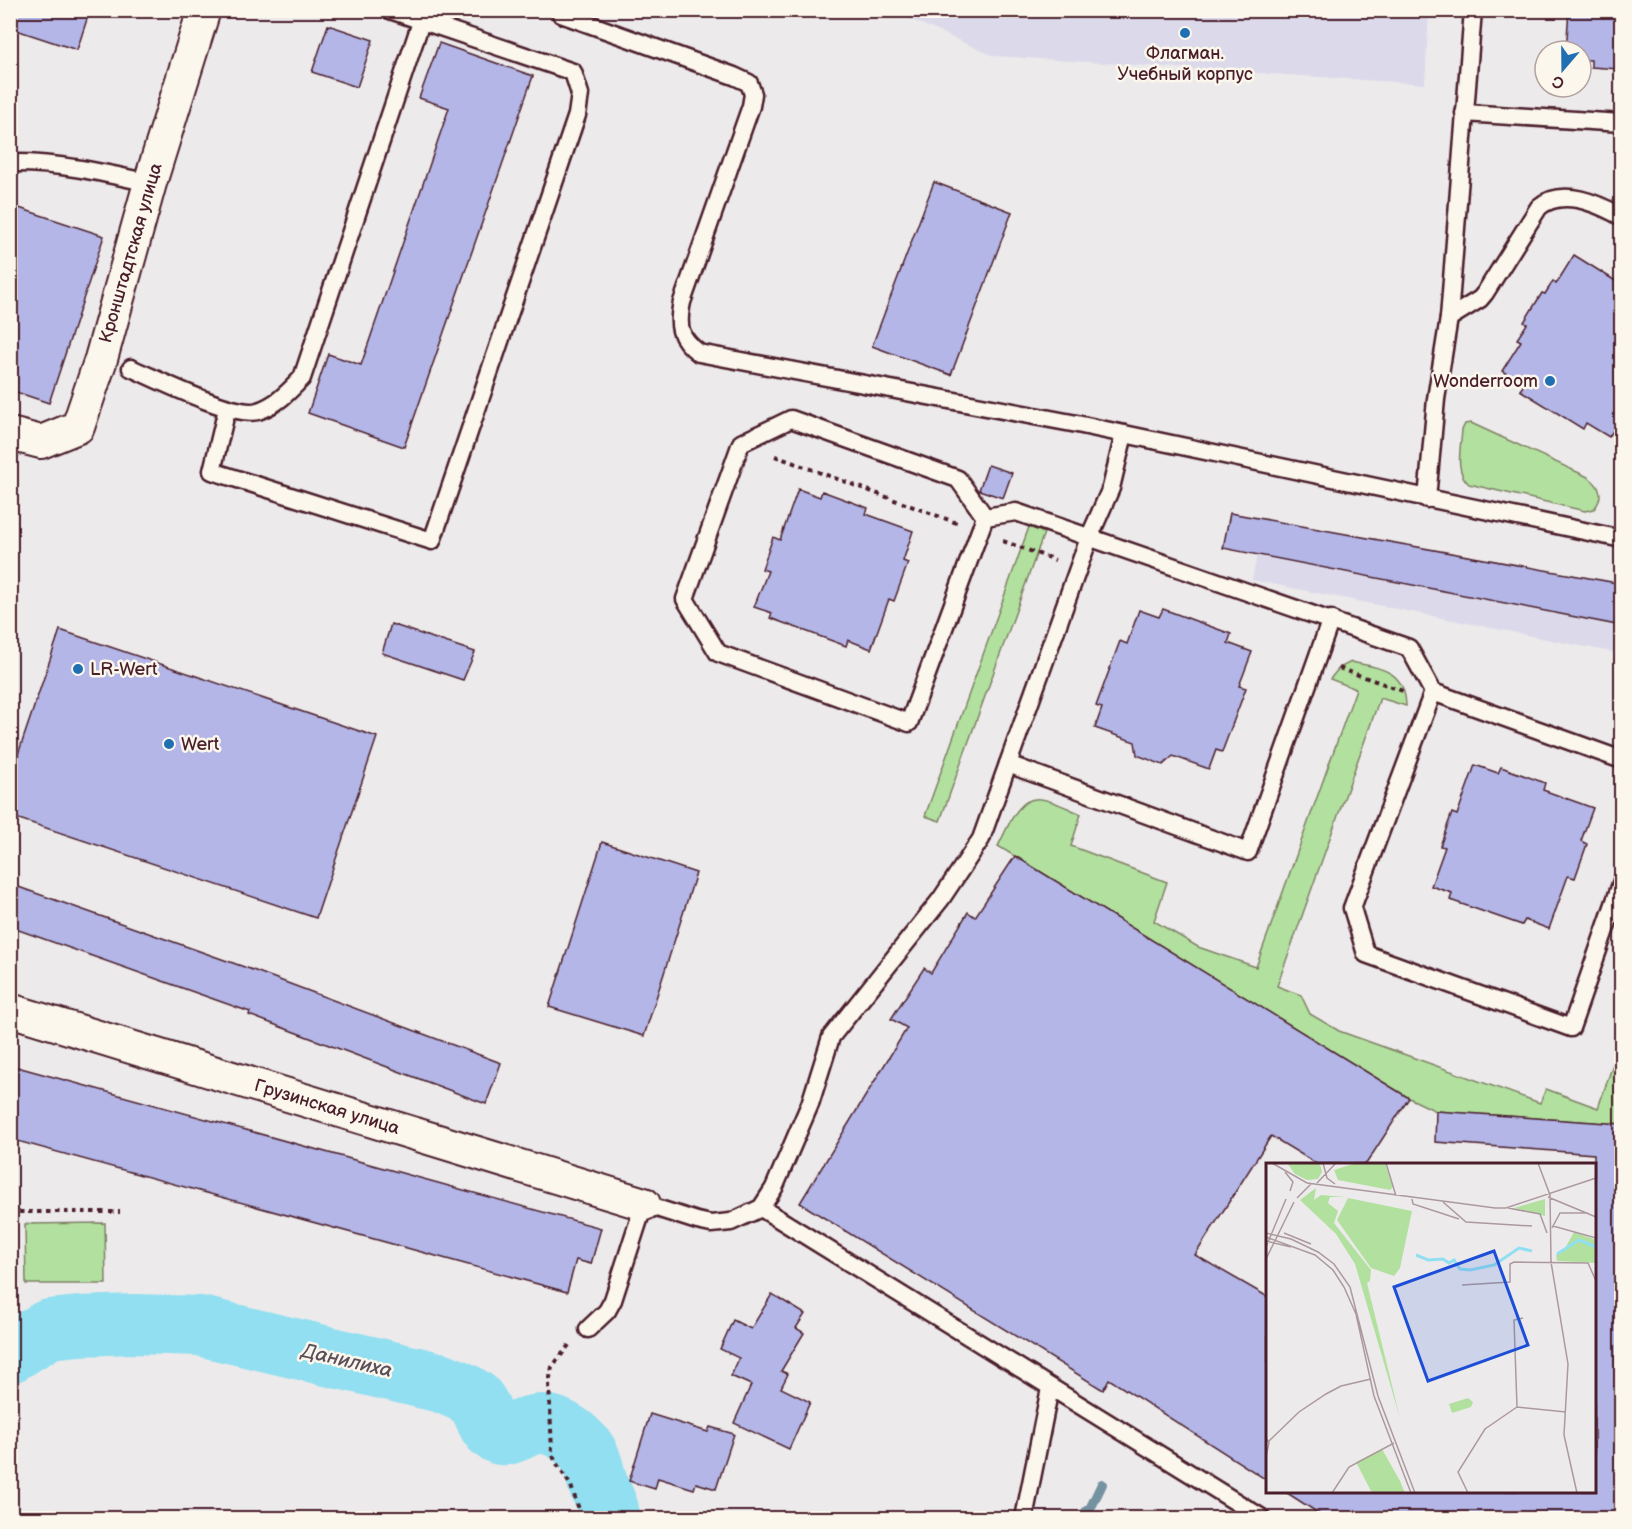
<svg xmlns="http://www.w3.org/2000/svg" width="1632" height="1529" viewBox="0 0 1632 1529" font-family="'Balsamiq Sans',sans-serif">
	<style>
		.built { fill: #dcdaea }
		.green { fill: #b2e09f; stroke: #7e8065; stroke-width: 1.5 }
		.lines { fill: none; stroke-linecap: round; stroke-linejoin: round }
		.stream { stroke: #7592a1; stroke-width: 10 }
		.river { stroke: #91dff0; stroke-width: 60 }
		.building { fill: #b3b6e7; stroke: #4a1f2b; stroke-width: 1.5 }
		.lane-casing { stroke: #4a1f2b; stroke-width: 21 }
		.street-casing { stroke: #4a1f2b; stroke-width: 36 }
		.path { stroke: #4a1f2b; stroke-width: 4; stroke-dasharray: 4.5 4.5; stroke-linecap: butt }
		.lane { stroke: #fbf7ec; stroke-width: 16 }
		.street { stroke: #fbf7ec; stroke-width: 32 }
		.poi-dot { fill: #1f6fb2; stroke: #fbf7ec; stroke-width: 2 }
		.labels { text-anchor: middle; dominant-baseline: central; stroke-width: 5; stroke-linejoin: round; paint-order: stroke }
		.poi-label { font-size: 18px; fill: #4a1f2b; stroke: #fbf7ec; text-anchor: start }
		.street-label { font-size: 18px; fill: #4a1f2b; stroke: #fbf7ec }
		.water-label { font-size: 20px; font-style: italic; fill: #5c4f5c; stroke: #fbf7ec }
		.inset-river { fill: none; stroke: #91dff0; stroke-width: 3 }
		.inset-road { fill: none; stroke: #ac999e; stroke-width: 1.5 }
		.view { fill: #1d4ed8; fill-opacity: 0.15; stroke: #1d4ed8; stroke-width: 3 }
		.inset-edge { fill: none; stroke: #4a1f2b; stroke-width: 3 }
	</style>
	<rect width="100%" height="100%" fill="#edeaeb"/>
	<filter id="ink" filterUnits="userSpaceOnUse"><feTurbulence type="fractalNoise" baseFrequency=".0167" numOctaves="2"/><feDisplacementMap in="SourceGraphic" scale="12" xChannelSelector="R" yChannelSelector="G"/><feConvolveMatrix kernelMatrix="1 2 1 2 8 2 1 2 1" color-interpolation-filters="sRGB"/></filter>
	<g filter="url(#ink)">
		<g class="built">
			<path d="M892,11H1429L1425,84L994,56Z"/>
			<path d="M1264,520L1621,584V654L1252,580Z"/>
		</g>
		<g class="green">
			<path d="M1471,423L1588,477C1601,486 1604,497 1594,509L1585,511L1469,484C1454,472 1461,447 1462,430L1465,424Z"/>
			<path d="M1029,527L1044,533L940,821L925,816Z"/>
			<path d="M1351,662C1381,668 1405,670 1406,706L1380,698L1277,986L1301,995L1310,1014L1339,1031L1540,1103L1546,1089L1598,1108L1621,1041V1124L1436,1111L1409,1098L998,846C1007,830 1017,796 1040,799C1053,800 1069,809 1081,814L1071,846L1167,882L1154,921L1198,947L1256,967L1356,689L1330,679L1339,668Z"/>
			<path d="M105,1223L106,1284H26L25,1224Z"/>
		</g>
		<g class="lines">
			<path class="stream" d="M1080,1518L1091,1507L1102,1484"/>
			<path class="river" d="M10,1353L49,1329L79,1326L135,1324L200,1326L442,1383C453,1388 466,1392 475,1400C485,1410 485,1429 498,1434C509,1439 522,1427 533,1425C553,1420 573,1435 585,1449C593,1459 594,1472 598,1484C602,1493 606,1501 609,1510L610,1518"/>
		</g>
		<g class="building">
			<path d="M10,10H90L77,50L10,28Z"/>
			<path d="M1569,10H1622V66H1619V69L1591,67V60H1581V51H1566Z"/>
			<path d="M328,25L373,40L357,87L312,72Z"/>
			<path d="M439,43L533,76L404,447L308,413L328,354L361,365L449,108L419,98Z"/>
			<path d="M934,182L1012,212L951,375L872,346Z"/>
			<path d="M10,205L104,236L49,403L10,390Z"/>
			<path d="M1574,255L1622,285V417L1609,437L1586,423L1583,429L1520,390L1524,385L1502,371L1521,341L1517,339L1527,324L1524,322L1542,293L1545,294L1553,281L1556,284Z"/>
			<path d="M988,465L1012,473L1003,498L979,490Z"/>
			<path d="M798,489L820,497L822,491L868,508L866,514L913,531L903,561L908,563L894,601L889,599L871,649L848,640L846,646L770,618L772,613L754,607L768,571L762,569L773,537L780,540Z"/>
			<path d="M1230,513L1622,584V626L1223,548Z"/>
			<path d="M1163,609L1231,634L1228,643L1252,652L1239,686L1246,688L1222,752L1216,750L1209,769L1173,756L1163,765L1137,755L1135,742L1095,728L1102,708L1096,706L1120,641L1127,644L1139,610L1159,617Z"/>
			<path d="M391,624L475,652L463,680L382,653Z"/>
			<path d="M60,630L377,737L316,918L10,816V778Z"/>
			<path d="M1475,765L1498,773L1501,767L1545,783L1543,790L1593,808L1581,841L1587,844L1575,878L1568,876L1549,929L1525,920L1522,925L1450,900L1452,893L1431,886L1445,847L1440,846L1452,813L1457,815Z"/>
			<path d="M602,842L696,873L644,1036L549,1007Z"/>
			<path d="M1015,856L1409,1098L1366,1164H1317L1271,1136L1195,1255L1268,1297V1481L1109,1379L1103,1390L800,1203L907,1028L891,1019L924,968L931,973L968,912L975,917Z"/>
			<path d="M10,884L250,969L501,1063L486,1104L249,1015L250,1012L10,927Z"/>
			<path d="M10,1065L601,1228L591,1264L576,1260L567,1292L10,1139Z"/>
			<path d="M1436,1111L1622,1124V1518H1326L1284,1491H1594V1154L1435,1142Z"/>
			<path d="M772,1294L805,1314L796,1328L804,1333L781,1371L788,1374L781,1388L810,1402L789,1449L734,1423L751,1385L731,1376L739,1358L720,1349L733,1320L751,1329Z"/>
			<path d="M650,1414L708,1432L710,1427L734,1434L716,1489L696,1483L694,1489L658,1478L655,1489L629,1481Z"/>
		</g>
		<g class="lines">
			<defs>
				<g id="lane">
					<path d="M561,14L734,76L749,83L753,94L751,106L682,302C677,326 679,338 699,353L1077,424L1622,539"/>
					<path d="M1464,113L1622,123"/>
					<path d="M10,163C57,162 105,173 150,183"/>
					<path d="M1449,318L1480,299L1485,293L1539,207C1563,187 1599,204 1622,217"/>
					<path d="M131,368C156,379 234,418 258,411C278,404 287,393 302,378L421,22"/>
					<path d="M227,409L212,471L432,541L577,115L580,94L573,72L390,10"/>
					<path d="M1427,499L1436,399L1449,318L1473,10"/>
					<path d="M985,517L958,479L791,419L741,443L685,599L718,653L909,723L985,517L1016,512L1409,648L1433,692L1622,760"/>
					<path d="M1433,692L1352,908L1366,954L1571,1028L1622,881"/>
					<path d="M1008,764L1248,852L1331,619"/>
					<path d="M761,1208L1262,1518"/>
					<path d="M588,1329L607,1311L613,1300L644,1204L697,1221L711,1224L731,1222L761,1208L774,1188L810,1104L831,1037L941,899L981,839L1089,538L1111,488L1124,434"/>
					<path d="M1024,1518L1050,1388"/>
				</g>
				<g id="street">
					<path d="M10,434L41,442L78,427L101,359L150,183L204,10"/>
					<path d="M10,1010L644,1204"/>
				</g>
			</defs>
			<use href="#lane" class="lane-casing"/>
			<use href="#street" class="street-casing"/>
			<g class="path">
				<path d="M775,456L957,523"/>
				<path d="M1003,541L1055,560"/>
				<path d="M1339,668L1403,691"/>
				<path d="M10,1212H120"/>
				<path d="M569,1345L552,1367L549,1383L552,1452L555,1461L571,1486L582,1518"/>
			</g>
			<use href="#lane" class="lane"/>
			<use href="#street" class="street"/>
		</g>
	</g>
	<g class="poi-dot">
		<circle cx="1185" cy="33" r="6"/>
		<circle cx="1550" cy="381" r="6"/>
		<circle cx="78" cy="669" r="6"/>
		<circle cx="169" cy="744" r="6"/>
	</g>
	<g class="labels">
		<g class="poi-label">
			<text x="1185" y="53" text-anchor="middle">Флагман.<tspan x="1185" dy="21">Учебный корпус</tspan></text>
			<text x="1538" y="381" text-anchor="end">Wonderroom</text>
			<text x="90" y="669">LR-Wert</text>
			<text x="181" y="744">Wert</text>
		</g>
		<g class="street-label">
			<text transform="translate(131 253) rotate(-74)">Кронштадтская улица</text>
			<text transform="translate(327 1107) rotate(17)">Грузинская улица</text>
		</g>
		<g class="water-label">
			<text transform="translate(347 1361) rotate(13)">Данилиха</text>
		</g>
	</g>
	<g transform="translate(1266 1163)">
		<rect width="330" height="330" fill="#edeaeb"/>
		<path d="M21,0H54L56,9L52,16L41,17L29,11ZM90,0H119L127,24L124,27L72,17L68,7ZM50,25L48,37L55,32L79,34H64L62,40L72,48L68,60L105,107L104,118L101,120L134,255L89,101L70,71L34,37ZM82,35L146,48L134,105L128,113L105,105L71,57ZM279,36V53L248,45L272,38ZM308,69L330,77V100L291,98L290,92L298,87ZM202,235L207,239L205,244L186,250L183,241ZM116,286L134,318L139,330H106L90,299Z" fill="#b2e09f"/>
		<path class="inset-river" d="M291,91L313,77L330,84M150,92L162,97L177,96L183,100L188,97L194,106L204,107L228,102L253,85L266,88"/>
		<path class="inset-road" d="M6,0L41,20L229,45H240L330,15M57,0L61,15L69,21M120,0L130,33M272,0L284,32L285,99L302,201L298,272L311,330M19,9L27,19L24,28M51,20L70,0M282,34L330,54M31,35L45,21M146,36L147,41L193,56M177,39L200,59L266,63M242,45L274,51L281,70M287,63L330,75M286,65L294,50H322M0,70L25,76L52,89L68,101L84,124L112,233L149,330M18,70L45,81M0,74L49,92L67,107L78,124L90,151L108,233L145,330M0,78L25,84M0,84L20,36M0,96L28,39M196,122L244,119V101L248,99L322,100L330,118M251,244L248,157L257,155M251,244L300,249M0,275L3,280L0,293M2,279L33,249L60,231L75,223L105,216M66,330L83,304L128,280M202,330L192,309L219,266L251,244"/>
		<path class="view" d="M228,88L262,182L162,218L128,124Z"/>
		<rect width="330" height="330" class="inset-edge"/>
	</g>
	<rect width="1632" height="1529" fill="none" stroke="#fbf7ec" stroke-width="36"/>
	<rect x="18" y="18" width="1596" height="1493" fill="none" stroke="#4a1f2b" stroke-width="2" filter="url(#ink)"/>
	<g transform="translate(1563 69) rotate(200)"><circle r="28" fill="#fbf7ec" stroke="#b4a19f" stroke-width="1.5"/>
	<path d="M0-4.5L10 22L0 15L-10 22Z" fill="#1f6fb2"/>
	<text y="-9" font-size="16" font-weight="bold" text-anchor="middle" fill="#4a1f2b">С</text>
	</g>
</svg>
